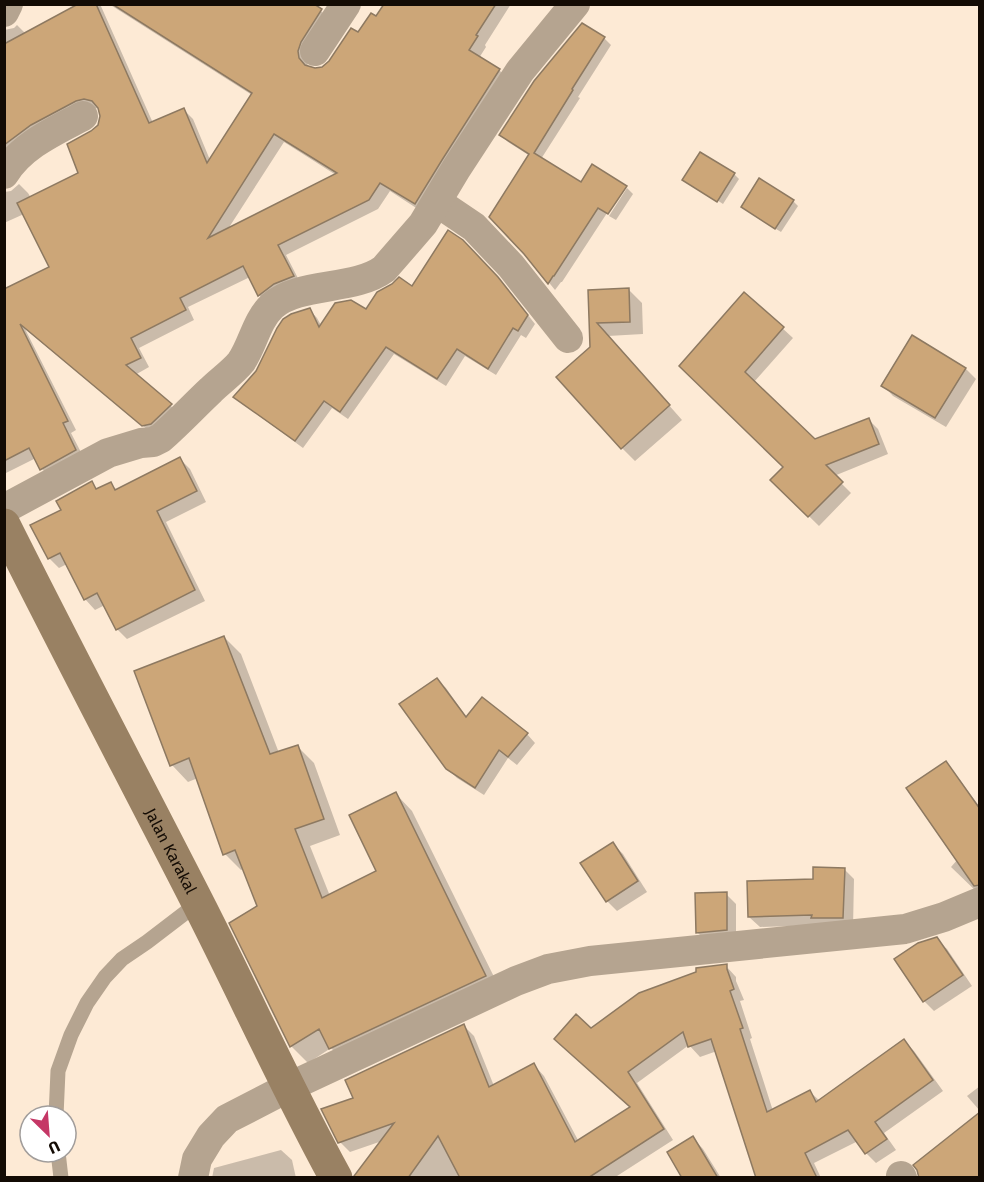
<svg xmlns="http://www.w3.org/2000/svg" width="984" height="1182" viewBox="0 0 984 1182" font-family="'Fira Sans',sans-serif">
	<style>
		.shadow { fill: #0003; fill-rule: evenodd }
		.building { fill: #cca678; stroke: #8d7961; stroke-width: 1.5; fill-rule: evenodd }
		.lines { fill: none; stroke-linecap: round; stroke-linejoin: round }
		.service { stroke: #b5a490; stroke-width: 15 }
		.minor { stroke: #b5a490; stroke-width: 30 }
		.secondary { stroke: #998163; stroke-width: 33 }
		.labels { text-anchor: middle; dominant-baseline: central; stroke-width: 4.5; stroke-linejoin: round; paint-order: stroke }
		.street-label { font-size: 16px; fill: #130b04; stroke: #fff }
	</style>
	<rect width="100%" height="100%" fill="#fdead5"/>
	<g class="shadow">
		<path d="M81,4H100L153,123L184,110L193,119L210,160L252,95L109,4H180L321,11L330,20L307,60L308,68H323L377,18L385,4H511L485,45L486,47L479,58L500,71L509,80L424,213L390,191L378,209L286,255L302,286L268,304L259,295L250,277L188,307L194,320L139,348L149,367L135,375L180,414L153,434L25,329L76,430L71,433L85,460L51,478L42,469L36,458L4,474V291L51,267L24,214L4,223V192L11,191L19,184L28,193L31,198L80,174L92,133L99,125L102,116L100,109L95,108L4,166V30L14,28L17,25L26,34ZM284,142L336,175L228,229Z"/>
		<path d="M604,38L611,45L578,97L580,98L541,159L582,184L624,187L562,282H561L555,290L525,253L530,156L508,142L501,135Z"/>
		<path d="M701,154L734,174L739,179L723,204L688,181Z"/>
		<path d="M627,188L633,194L616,220L609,216Z"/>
		<path d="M793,201L798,206L781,232L747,211L743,207Z"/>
		<path d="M506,287L535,324L526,338L521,335L496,375L465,356L446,386L394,354L348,419L332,408L303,448L243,404L235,397L309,309L317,318L322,327L367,311L413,288Z"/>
		<path d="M628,289L642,303L643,334L608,336L682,420L635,461L622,448L590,291Z"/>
		<path d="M745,294L793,338L754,382L815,441L868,419L878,429L888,454L834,476L851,493L819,526L772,480L785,467L681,366Z"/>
		<path d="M912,337L966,369L976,379L946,427L893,396L883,385Z"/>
		<path d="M180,459L190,469L206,502L166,522L205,601L127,639L117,629L105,605L95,610L85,599L67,564L59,568L49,558L63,511L92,483L98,490L111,484L117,490Z"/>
		<path d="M224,637L241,654L279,753L297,746L314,763L340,835L310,846L330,896L378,872L396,794L412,811L502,993L347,1065L331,1048L308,1063L291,1046L259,907L244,869L241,870L225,854L198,778L188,782L172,765Z"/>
		<path d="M437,680L446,688L467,718L527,734L535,743L517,765L508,758L484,795L457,778L447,768Z"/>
		<path d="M945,763L954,772L979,806L980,805L979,894L951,867L958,859Z"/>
		<path d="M613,844L623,854L647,892L617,911L607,901Z"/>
		<path d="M844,869L854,879L853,928L820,925L760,927L749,917L814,881Z"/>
		<path d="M726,894L736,904V940L708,943L697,932Z"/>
		<path d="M936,939L947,949L972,986L934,1011L924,1001Z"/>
		<path d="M726,966L736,977V981L744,1000L740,1001L752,1038L750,1039L773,1111L810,1092L820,1101L904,1041L914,1051L943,1091L884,1133L896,1150L876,1163L866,1153L858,1141L814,1163L821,1178H758L717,1051L700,1057L689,1045L637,1083L673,1140L617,1176L618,1178H356L382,1141L350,1152L340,1142L356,1099L464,1026L474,1036L494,1086L534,1065L544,1076L579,1142L632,1108L591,1030Z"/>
		<path d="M980,1086V1111L967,1096Z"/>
		<path d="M693,1138L703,1149L721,1178H684Z"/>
		<path d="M281,1150L292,1160L296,1178H212L214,1168Z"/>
	</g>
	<g class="building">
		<path d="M78,4H96L149,123L184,108L207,163L252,93L112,4H314L322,9L301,42L298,51L299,58L305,65L315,68L322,67L329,61L351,28L358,32L371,13L376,16L384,4H496L476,35L478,36L469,50L500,69L442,160L415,204L380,183L369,200L278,245L294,276L274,284L258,296L243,266L180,298L186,310L131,338L141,358L126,365L172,404L151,424L142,426L20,324L68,421L63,423L76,450L40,470L29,448L4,461V289L49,267L17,203L78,173L67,144L91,131L98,125L100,116L98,108L92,101L84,99L76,101L31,125L4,145V44ZM274,134L337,173L208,238Z"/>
		<path d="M582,23L605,37L572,89L573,90L534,153L581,182L592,164L627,186L608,214L598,208L554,276H553L548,284L524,254L489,217L529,154L499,135L534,81Z"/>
		<path d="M700,152L735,173L717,202L682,180Z"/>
		<path d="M759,178L794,200L775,229L741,207Z"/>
		<path d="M448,230L463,240L498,277L528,315L518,331L513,328L488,369L457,349L437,379L386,347L340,412L324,401L295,441L233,397L256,371L277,328L283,319L291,314L310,308L319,327L335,303L351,300L366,309L377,292L392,284L399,277L412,286Z"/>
		<path d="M629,288L630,322L597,323L670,405L621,449L556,377L590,347L588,290Z"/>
		<path d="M744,292L784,327L745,372L815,439L869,418L879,444L826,465L843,482L808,517L770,480L783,467L679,366Z"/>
		<path d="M912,335L966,368L935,418L881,386Z"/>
		<path d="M180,457L197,491L157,511L195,590L116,630L97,593L84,600L60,553L48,559L30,525L61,510L56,501L92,481L96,489L111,482L115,490Z"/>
		<path d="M224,636L270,754L298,745L324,819L295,829L322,898L376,871L349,815L396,792L486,976L329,1049L319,1029L290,1047L229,923L257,906L235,850L223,855L189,758L170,766L134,671Z"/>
		<path d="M437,678L466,717L482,697L528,733L508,757L499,750L475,788L446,769L399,704Z"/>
		<path d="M946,761L980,809V885L974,886L906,788Z"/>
		<path d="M613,842L638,881L606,902L580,863Z"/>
		<path d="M813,867L845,868L843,918H811L812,915L748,917L747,881L813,879Z"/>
		<path d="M727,892V930L696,933L695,893Z"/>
		<path d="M937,937L963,975L923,1002L894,959L918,943Z"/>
		<path d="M727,964V969L734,989L730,991L743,1028L740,1029L767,1112L810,1090L816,1102L904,1039L933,1080L875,1122L887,1139L865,1154L848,1130L805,1153L817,1178H756L711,1039L688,1047L683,1032L628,1072L664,1129L588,1178H460L438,1136L408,1178H355L354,1176L394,1123L338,1143L321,1109L353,1098L345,1080L464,1024L489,1087L534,1063L575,1142L630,1107L554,1039L576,1014L591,1028L639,993L696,972V968Z"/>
		<path d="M980,1112V1178H919L917,1170L913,1165Z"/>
		<path d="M693,1136L718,1178H682L667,1152Z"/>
	</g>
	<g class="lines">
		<g class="service">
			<path d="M56,1116L58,1071L71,1035L87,1003L105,977L122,959L147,942L198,903"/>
			<path d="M58,1152L61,1178"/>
		</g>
		<g class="minor">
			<path d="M4,12L8,4"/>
			<path d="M315,51L346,4"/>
			<path d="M4,174C22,145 55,131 83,116"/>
			<path d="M437,202L474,227L511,266L568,338"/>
			<path d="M4,509L108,453L141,443L153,442L161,438C178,423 194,406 211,390C220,381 233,372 241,362C253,345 256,321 272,306C299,282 354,291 384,269L423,224L456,169L520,71L575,4"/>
			<path d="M901,1176L902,1178"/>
			<path d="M193,1178L197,1159L211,1136L227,1119L289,1087L516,981L548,969L590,961L905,929L944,917L980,902"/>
		</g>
		<path class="secondary" id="s1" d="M4,525C67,651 133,776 197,901C244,993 286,1087 336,1178"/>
	</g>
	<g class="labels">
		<g class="street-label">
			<text stroke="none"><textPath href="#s1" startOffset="366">Jalan Karakal</textPath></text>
		</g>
	</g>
	<rect width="984" height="1182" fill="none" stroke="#130b04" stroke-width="12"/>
	<g transform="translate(48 1134) rotate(155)"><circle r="28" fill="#ffffff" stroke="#a19d9b" stroke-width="1.5"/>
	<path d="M0-4.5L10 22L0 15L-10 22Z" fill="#c53766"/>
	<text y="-9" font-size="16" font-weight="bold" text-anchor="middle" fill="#130b04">U</text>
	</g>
</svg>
